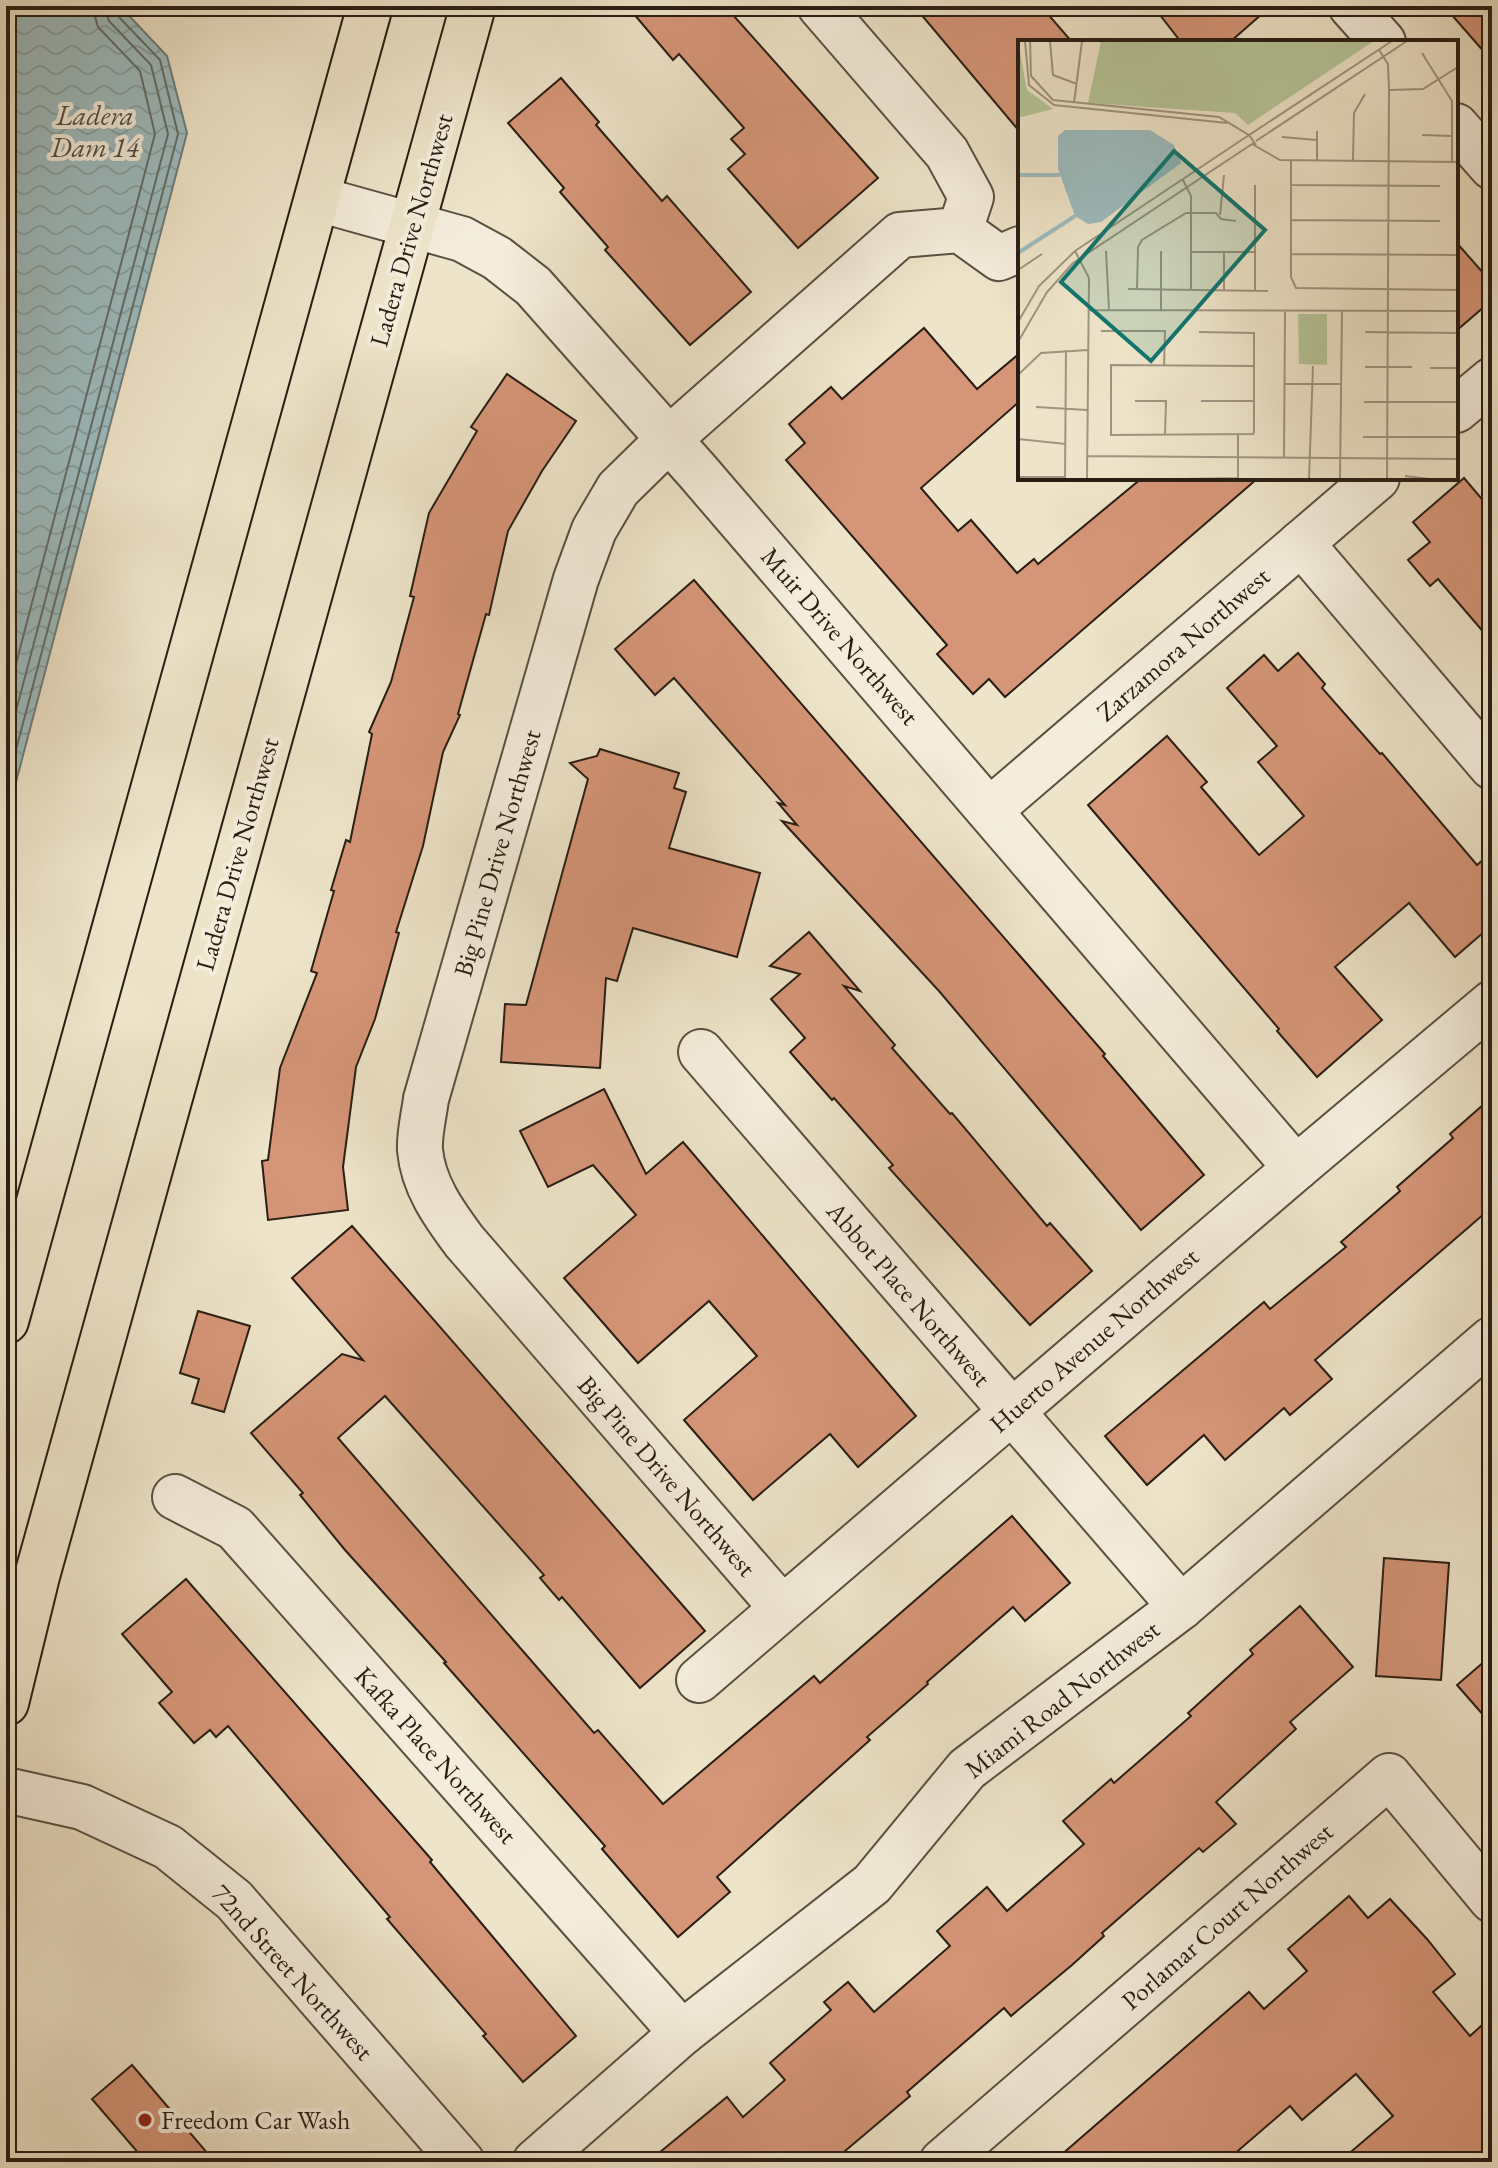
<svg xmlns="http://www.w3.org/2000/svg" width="1498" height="2168" viewBox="0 0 1498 2168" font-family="'EB Garamond',serif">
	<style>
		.water { fill: url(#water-waves); stroke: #6f7c7a; stroke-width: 2 }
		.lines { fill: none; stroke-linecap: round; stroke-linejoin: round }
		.shore { stroke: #636c69; stroke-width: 2 }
		.building { fill: #d59578; stroke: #291d13; stroke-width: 2 }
		.minor-casing { stroke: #5a4f40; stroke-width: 48 }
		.major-casing { stroke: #291d13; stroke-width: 48 }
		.minor { stroke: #f4eddc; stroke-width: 44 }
		.major { stroke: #eee4c9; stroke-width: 44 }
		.poi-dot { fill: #8f2418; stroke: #f4eddc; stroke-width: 3 }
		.labels { text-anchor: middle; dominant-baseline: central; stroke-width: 8; stroke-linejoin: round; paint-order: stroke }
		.street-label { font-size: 26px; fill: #291d13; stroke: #f4eddc }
		.poi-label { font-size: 26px; fill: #291d13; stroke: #f4eddc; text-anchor: start }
		.water-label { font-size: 28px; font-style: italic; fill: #4c4d47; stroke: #f4eddc }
		.inset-river { fill: none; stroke: #9dbcbf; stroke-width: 4 }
		.inset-road { fill: none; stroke: #9f9480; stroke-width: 2 }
		.view { fill: #0f766e; fill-opacity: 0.15; stroke: #0f766e; stroke-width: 4 }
		.inset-edge { fill: none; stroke: #291d13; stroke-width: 4 }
	</style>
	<defs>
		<pattern id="water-waves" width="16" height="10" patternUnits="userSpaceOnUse" patternTransform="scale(2)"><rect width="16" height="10" fill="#9dbcbf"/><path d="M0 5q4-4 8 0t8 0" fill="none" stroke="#87a1a3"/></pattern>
	</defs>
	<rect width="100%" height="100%" fill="#eee4c9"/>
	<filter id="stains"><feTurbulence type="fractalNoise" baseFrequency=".0025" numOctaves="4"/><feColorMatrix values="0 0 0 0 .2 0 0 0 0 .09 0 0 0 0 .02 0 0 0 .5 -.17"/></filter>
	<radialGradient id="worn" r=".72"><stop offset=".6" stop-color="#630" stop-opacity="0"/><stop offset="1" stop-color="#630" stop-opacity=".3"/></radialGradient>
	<path class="water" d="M6,6H120L167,56L187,133L6,820Z"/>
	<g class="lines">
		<g class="shore">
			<path d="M6,702L155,134L140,71L98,27L92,6"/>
			<path d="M6,749L168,134L151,65L109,21L104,6"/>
			<path d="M6,788L178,134L160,60L117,15L114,6"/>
		</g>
	</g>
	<g class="building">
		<path d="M627,6H725L878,178L798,248L728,169L745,154L731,139L744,128L679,54L673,60Z"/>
		<path d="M914,6H1041L1072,42H1020V132Z"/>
		<path d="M1153,6H1271L1230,42H1181Z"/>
		<path d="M1444,6H1492V61Z"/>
		<path d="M561,78L599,122L596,125L662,201L667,196L751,292L690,345L605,250L608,247L560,192L564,188L508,123Z"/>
		<path d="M1456,242L1492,283V300L1456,331Z"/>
		<path d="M924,328L977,389L1020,353V401L921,488L958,531L971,520L1017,573L1034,559L1038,564L1142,478H1258L1005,697L989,679L973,694L937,654L947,645L786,460L805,443L789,424L831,387L842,399Z"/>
		<path d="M507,374L576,421L542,471L508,531L489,615L486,614L458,714L460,715L443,752L423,846L396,932L399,933L375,1019L356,1067L343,1167L348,1210L268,1220L262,1161L268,1160L280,1068L317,973L311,971L334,891L331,890L346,840L350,842L372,734L369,732L391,682L414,597L410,596L429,513L477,431L471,427Z"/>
		<path d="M1464,478L1492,511V642L1438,579L1430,586L1408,560L1430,542L1413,522Z"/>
		<path d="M694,580L1105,1054L1103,1056L1204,1175L1141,1230L939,991L782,821L797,825L778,803L785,805L674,678L655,695L615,649Z"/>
		<path d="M1298,653L1325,684L1322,688L1380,754L1382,753L1477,865L1492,852V925L1455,957L1409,903L1335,967L1382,1020L1317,1077L1277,1031L1279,1029L1088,805L1167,736L1207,782L1201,787L1259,855L1304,816L1258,762L1277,746L1227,688L1264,655L1278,671Z"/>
		<path d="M600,749L679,773L674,788L686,792L669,848L760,873L737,957L633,928L617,981L606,978L600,1068L501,1062L505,1004L526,1005L588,779L570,763L597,756Z"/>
		<path d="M809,932L860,991L844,986L895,1045L892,1048L950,1114L952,1113L1047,1226L1050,1223L1092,1271L1030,1325L889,1168L893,1165L834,1098L832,1100L790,1052L805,1038L771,999L800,974L770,966Z"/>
		<path d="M604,1089L646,1174L683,1142L916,1416L858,1467L830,1434L753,1500L684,1420L757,1356L709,1301L638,1363L564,1278L636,1215L593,1165L548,1187L520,1131Z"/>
		<path d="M1492,1097V1207L1315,1360L1332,1379L1290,1415L1284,1408L1225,1460L1204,1435L1147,1485L1105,1436L1264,1302L1270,1309L1346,1247L1341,1242L1400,1191L1397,1187L1453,1138L1450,1134Z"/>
		<path d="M352,1226L705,1631L640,1688L562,1597L559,1600L540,1578L544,1575L385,1396L338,1438L594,1733L598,1730L663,1804L814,1676L820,1683L1012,1516L1070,1583L1025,1621L1013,1607L927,1682L928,1684L867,1737L870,1740L717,1877L730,1892L678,1937L602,1849L605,1846L444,1663L446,1662L345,1550L300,1495L303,1493L251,1433L342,1354L363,1360L292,1278Z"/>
		<path d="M198,1311L250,1326L224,1412L192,1403L199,1379L180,1373Z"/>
		<path d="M1384,1558L1449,1563L1441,1680L1376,1676Z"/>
		<path d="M186,1579L432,1860L430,1862L576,2036L523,2082L483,2036L486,2034L387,1919L390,1917L228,1726L216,1737L210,1730L194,1743L159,1703L172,1692L122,1634Z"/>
		<path d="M1300,1606L1353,1667L1290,1722L1296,1729L1216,1802L1236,1824L1203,1852L1199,1848L1102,1933L1104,1936L1072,1965L1011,2016L1004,2008L907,2092L910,2096L832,2162H648L727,2097L743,2117L785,2080L770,2063L831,2010L824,2002L848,1982L874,2012L950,1946L937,1931L987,1887L1007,1911L1084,1844L1063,1821L1111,1779L1114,1783L1191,1716L1188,1713L1253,1654L1250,1650Z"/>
		<path d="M1492,1655V1725L1457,1685Z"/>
		<path d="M1349,1896L1368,1918L1390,1899L1427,1939L1455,1974L1433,1992L1470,2036L1492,2016V2162H1339L1393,2116L1356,2074L1302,2120L1290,2106L1225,2162H1053L1249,1992L1264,2009L1307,1971L1288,1949Z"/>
		<path d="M132,2065L215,2162H146L92,2099Z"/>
	</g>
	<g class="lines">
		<defs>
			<g id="minor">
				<path d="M820,6L947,153L971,197L960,230"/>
				<path d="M1351,6L1383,42"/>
				<path d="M1456,126L1492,167"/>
				<path d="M318,199L462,239L497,258L533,286L698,472L1296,1168"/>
				<path d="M1456,410L1492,380"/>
				<path d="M1301,543L1492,767"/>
				<path d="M990,810L1377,478"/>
				<path d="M701,1052L1181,1607"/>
				<path d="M175,1497L235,1528L682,2033"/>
				<path d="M782,1608L464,1241C444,1214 423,1185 420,1150C419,1134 424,1115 426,1099L576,579L594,530L618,489L669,439L900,235L960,230L999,258L1020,249"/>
				<path d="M699,1680L1296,1168L1492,1003"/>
				<path d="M6,1790L82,1807L168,1847L234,1900L462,2162"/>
				<path d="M535,2162L682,2033L872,1884L967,1769L1181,1607L1492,1339"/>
				<path d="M942,2162L1389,1776L1492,1900"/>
			</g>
			<g id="major">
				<path d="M6,1321L370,6"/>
				<path d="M6,1703L37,1576L473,6"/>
			</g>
		</defs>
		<use href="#minor" class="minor-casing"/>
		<use href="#major" class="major-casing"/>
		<use href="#minor" class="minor"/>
		<use href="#major" class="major"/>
	</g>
	<circle class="poi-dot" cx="145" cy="2120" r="8"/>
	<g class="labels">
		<g class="street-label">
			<text transform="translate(411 230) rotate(-74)">Ladera Drive Northwest</text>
			<text transform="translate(840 636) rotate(49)">Muir Drive Northwest</text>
			<text transform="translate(1183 644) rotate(-41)">Zarzamora Northwest</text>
			<text transform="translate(497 853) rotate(-74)">Big Pine Drive Northwest</text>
			<text transform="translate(237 854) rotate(-74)">Ladera Drive Northwest</text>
			<text transform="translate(909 1294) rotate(49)">Abbot Place Northwest</text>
			<text transform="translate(1094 1340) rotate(-41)">Huerto Avenue Northwest</text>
			<text transform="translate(667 1476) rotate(49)">Big Pine Drive Northwest</text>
			<text transform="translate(1062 1699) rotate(-38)">Miami Road Northwest</text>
			<text transform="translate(436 1755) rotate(48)">Kafka Place Northwest</text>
			<text transform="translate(1227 1916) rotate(-41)">Porlamar Court Northwest</text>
			<text transform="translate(293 1972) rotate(48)">72nd Street Northwest</text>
		</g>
		<g class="poi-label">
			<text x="161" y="2120">Freedom Car Wash</text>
		</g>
		<g class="water-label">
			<text x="95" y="115">Ladera<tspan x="95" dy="32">Dam 14</tspan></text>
		</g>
	</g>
	<g transform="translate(1018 40)">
		<rect width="440" height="440" fill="#eee4c9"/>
		<path d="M83,1H356L230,85L217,73L70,63Z" fill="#b6c599"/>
		<path d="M0,1L9,50L35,69L0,78ZM280,274H309V325L281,324Z" fill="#b6c599"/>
		<path d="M47,90H132L156,105L163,123L83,182L70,184L57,176L40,129V96Z" fill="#9dbcbf"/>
		<path class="inset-river" d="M0,135H42M0,213L57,176"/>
		<path class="inset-road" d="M7,1L11,45L36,65L209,83M12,1L13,36L35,60L201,77L231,95L374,1M32,1L35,35L59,44M361,10L370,24L371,50L369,439M404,13L434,61V122M371,50L405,49L440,27M56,63L64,1M404,95L434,96M264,97L299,100M238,101L389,1M234,104L262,120L440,122M299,120V91M273,121V237L278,248L440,250M335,121L336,73L347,54M165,140L173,156V250M237,145V250M272,145L422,146M202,175L206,135M273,180L422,181M57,211L71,238L69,439M88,211L91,269M174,212H238M273,214L440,215M0,230L24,214M110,249L250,251M119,249L120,207L124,200L168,173H198L203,179L218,181M206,250V212M71,270L440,271M143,270V211M0,282L21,246L57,211L231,95L238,105M83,291H147L146,326M181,292L236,293V392L235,394L93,395V325L236,326M347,292L440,293M0,302L29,252L55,223L237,102M347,327H394M412,328H440M0,335L23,313L70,310M266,344H323M117,361H148L147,395M183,361H236M346,362H440M18,367L69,370M345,397H440M0,399L48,404M69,416L440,419M266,417L267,271M387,436L412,439M0,437H47M220,438V395M47,439L48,310M167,439L220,438M291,439L295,326M322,439L324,271"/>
		<path class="view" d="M156,111L247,190L133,321L43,242Z"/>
		<rect width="440" height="440" class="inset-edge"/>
	</g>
	<rect width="1498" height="2168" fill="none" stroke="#eee4c9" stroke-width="32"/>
	<rect x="8" y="8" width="1482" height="2152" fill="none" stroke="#291d13" stroke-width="4"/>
	<rect x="16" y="16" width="1466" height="2136" fill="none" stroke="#291d13" stroke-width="2"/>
	<rect width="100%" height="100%" filter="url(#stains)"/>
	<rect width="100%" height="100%" fill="url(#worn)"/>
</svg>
